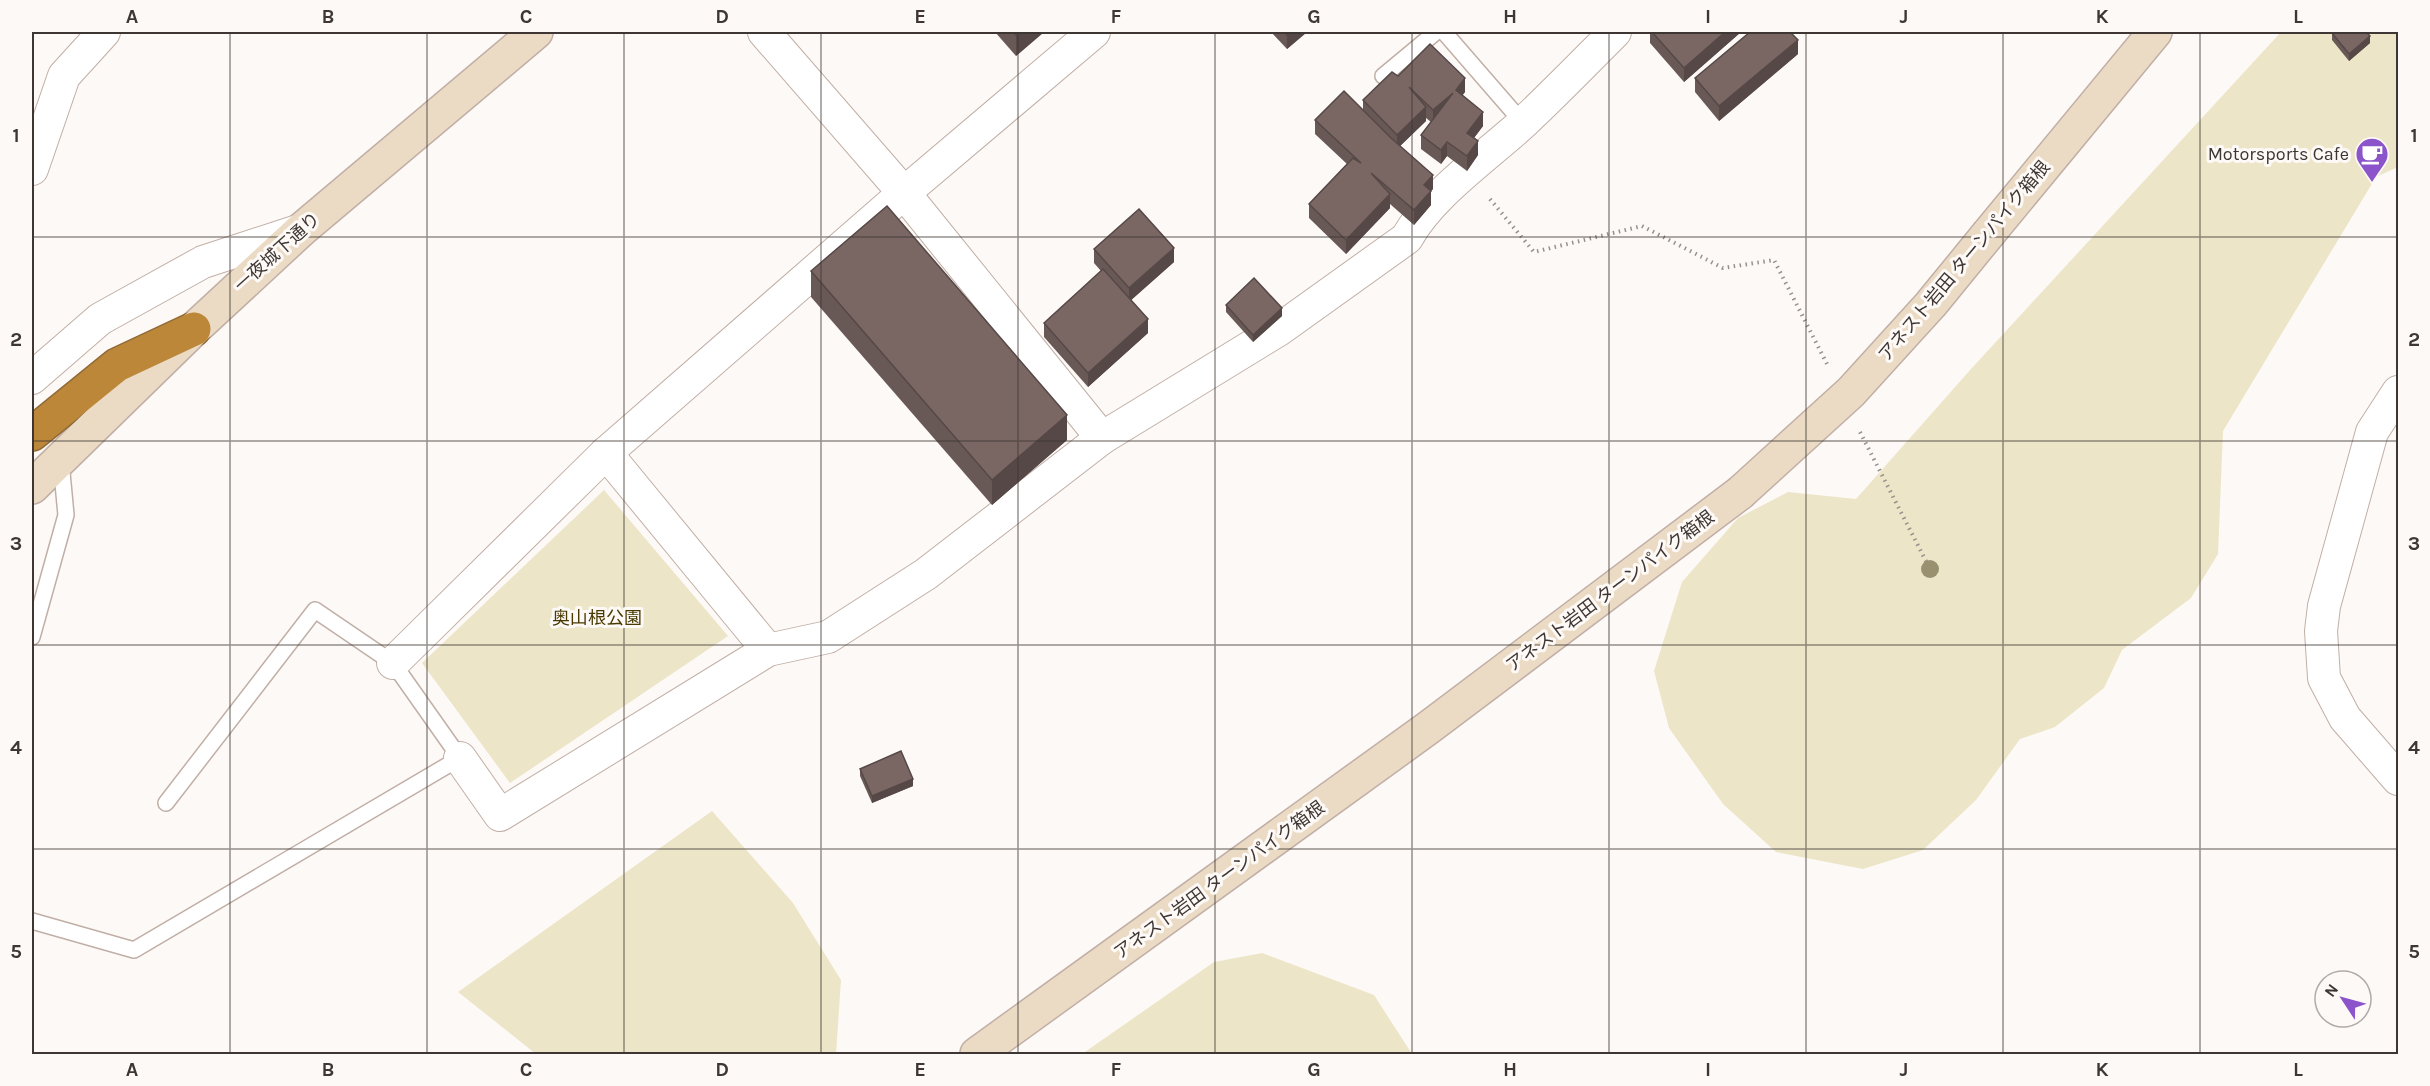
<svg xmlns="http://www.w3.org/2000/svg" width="2430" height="1086" viewBox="0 0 2430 1086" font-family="Karla,'Noto Sans JP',sans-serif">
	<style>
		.green { fill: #ede5c7 }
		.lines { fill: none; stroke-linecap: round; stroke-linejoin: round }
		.lane-casing { stroke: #c1afa6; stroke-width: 18 }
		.street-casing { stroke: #c1afa6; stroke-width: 34 }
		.secondary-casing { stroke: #c1afa6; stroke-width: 36 }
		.highway-casing { stroke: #916b37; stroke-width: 36 }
		.path { stroke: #97918e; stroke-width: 4; stroke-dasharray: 1.5 4.5; stroke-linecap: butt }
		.lane { stroke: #fff; stroke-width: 15 }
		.street { stroke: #fff; stroke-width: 32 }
		.secondary { stroke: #ebdbc4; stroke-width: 33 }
		.highway { stroke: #bd873a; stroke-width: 33 }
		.secondary-bridge-casing { stroke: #c1afa6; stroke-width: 36; stroke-linecap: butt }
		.secondary-bridge { stroke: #ebdbc4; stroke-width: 33 }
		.tree { fill: #99906f }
		.wall { fill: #695956 }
		.shaded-wall { fill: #554846 }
		.building { fill: #7a6764; stroke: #554846; stroke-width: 1.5 }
		.grid { fill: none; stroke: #3e3632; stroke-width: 1.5; stroke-opacity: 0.55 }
		.labels { text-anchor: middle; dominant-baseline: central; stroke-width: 6; stroke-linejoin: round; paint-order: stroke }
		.poi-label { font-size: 18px; fill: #3e3632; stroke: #fdf9f7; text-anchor: end }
		.street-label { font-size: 18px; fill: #3e3632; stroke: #fdf9f7 }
		.park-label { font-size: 18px; fill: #483a00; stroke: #fdf9f7 }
		.neatline { fill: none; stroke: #3e3632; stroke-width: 2 }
		.grid-label { font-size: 20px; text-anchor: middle; font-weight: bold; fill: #3e3632 }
	</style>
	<rect width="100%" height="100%" fill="#fdf9f7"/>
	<g class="green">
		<path d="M2281,32H2398V167L2376,177L2223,431L2218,554L2191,598L2122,650L2104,688L2055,727L2020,739L1976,800L1923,850L1863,869L1776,852L1723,804L1669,728L1654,671L1682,582L1738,518L1788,492L1856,499L1971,369Z"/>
		<path d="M604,490L728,636L510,783L422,663Z"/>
		<path d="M712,811L793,903L841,980L836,1054H536L458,992Z"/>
		<path d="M1262,953L1374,995L1412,1054H1082L1214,962Z"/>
	</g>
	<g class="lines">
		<defs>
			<g id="lane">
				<path d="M1444,32L1523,123"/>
				<path d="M1383,76L1436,32"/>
				<path d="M32,637L66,515L61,462"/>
				<path d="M32,921L134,950L460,758L393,663L315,610L166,803"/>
			</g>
			<g id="street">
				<path d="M764,32L904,193L1102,438"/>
				<path d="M32,169L64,76L104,32"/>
				<path d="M32,378L100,319L203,262L301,230"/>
				<path d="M2398,392L2372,432L2324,606L2321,631L2324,678L2345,718L2398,779"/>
				<path d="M606,453L768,650"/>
				<path d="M393,663L606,453L904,193L1094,32"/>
				<path d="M460,758L500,815L768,650L828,637L926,574L1102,438L1280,329L1407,238C1430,195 1487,156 1524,122C1555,93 1585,62 1615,32"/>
			</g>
			<g id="secondary">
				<path d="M1989,233L2155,32"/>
				<path d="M32,487L194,329L301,230L536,32"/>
				<path d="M977,1054L1428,728L1740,493"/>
			</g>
			<path id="highway" d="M32,434L117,365L194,329"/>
		</defs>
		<use href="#lane" class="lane-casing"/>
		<use href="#street" class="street-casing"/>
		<use href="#secondary" class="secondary-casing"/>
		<use href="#highway" class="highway-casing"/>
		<g class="path">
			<path d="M1490,199L1534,252L1642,226L1723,268L1774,260L1827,364"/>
			<path d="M1860,432L1930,569"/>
		</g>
		<use href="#lane" class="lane"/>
		<use href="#street" class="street"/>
		<use href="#secondary" class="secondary"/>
		<use href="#highway" class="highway"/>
		<defs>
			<path id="secondary-bridge" d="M1740,493L1851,392L1931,304L1989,233"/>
		</defs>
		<use href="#secondary-bridge" class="secondary-bridge-casing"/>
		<use href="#secondary-bridge" class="secondary-bridge"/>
	</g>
	<circle class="tree" cx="1930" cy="569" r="9"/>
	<g class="wall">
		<path d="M995,32H1044L1016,56Z"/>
		<path d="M1271,32H1307L1287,49Z"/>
		<path d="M1650,32H1741L1684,82L1650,43Z"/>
		<path d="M2332,33L2370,43L2349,61L2332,40Z"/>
		<path d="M1798,54L1719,121L1695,92V78Z"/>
		<path d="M1398,76L1465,92L1462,95L1483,126L1474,138L1478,155L1467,171L1447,156L1441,164L1421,149V135L1431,122L1426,118V121L1400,146L1433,189L1431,191V205L1414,225L1390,204V208L1346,254L1309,218V204L1347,164L1315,134V120L1363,110V100Z"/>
		<path d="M1094,249L1174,262L1131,300L1148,333L1088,387L1044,337V323L1101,271L1094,263Z"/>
		<path d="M811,271L1067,440L992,505L811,297Z"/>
		<path d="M1226,305L1282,316L1253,342L1226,312Z"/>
		<path d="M860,769L913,786L872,803L860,776Z"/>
	</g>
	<g class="shaded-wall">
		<path d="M1020,32H1044L1016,56V35Z"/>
		<path d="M1291,32H1307L1287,49V35Z"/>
		<path d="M1725,32H1741L1684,82V68Z"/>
		<path d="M2370,36V43L2349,61V54Z"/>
		<path d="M1798,40V54L1719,121V106Z"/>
		<path d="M1465,78V92L1456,104V90Z"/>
		<path d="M1453,93L1433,125V110Z"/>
		<path d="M1426,107V121L1397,149V135Z"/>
		<path d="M1483,112V126L1467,147V133Z"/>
		<path d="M1478,141V155L1467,171V156Z"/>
		<path d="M1447,142V156L1441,164V150Z"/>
		<path d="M1433,175V189L1431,191V205L1414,225V210L1424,185Z"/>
		<path d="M1390,194V208L1346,254V240Z"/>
		<path d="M1174,248V262L1129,302V288Z"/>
		<path d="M1282,308V316L1253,342V335Z"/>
		<path d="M1148,319V333L1088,387V373Z"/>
		<path d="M1067,415V440L992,505V480Z"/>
		<path d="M913,779V786L872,803V796Z"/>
	</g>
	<g class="building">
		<path d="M1013,32H1020L1016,35Z"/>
		<path d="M1284,32H1291L1287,35Z"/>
		<path d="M1652,32H1725L1684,68Z"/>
		<path d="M1750,32H1790L1798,40L1719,106L1695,78Z"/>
		<path d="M2334,32H2366L2370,36L2349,54L2332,33Z"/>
		<path d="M1430,44L1465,78L1456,90L1483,112L1467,133L1478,141L1467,156L1447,142L1441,150L1421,135L1453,93L1433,110L1409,87L1426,107L1397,135L1363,100L1392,72L1398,76Z"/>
		<path d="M1344,91L1391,138L1433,175L1424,185L1431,191L1414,210L1371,173L1390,194L1346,240L1309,204L1353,158L1361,163L1315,120Z"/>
		<path d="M887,206L1067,415L992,480L811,271Z"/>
		<path d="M1139,209L1174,248L1129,288L1094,249Z"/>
		<path d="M1103,269L1148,319L1088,373L1044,323Z"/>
		<path d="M1254,278L1282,308L1253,335L1226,305Z"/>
		<path d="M901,751L913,779L872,796L860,769Z"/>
	</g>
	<path class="grid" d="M230,32V1054M427,32V1054M624,32V1054M821,32V1054M1018,32V1054M1215,32V1054M1412,32V1054M1609,32V1054M1806,32V1054M2003,32V1054M2200,32V1054M32,237H2398M32,441H2398M32,645H2398M32,849H2398"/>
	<defs>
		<symbol id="cafe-pin" viewBox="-11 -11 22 30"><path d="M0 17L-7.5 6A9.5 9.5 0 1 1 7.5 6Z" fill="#8b54cb" stroke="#fdf9f7"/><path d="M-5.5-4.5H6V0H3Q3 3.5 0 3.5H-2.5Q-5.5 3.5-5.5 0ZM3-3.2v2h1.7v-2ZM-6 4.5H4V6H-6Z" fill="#fff"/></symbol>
	</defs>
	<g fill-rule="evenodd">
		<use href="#cafe-pin" x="2353" y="135" width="38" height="52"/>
	</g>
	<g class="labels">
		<g class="poi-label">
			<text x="2349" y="154">Motorsports Cafe</text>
		</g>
		<g class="street-label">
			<text transform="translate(277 252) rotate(-42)">一夜城下通り</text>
			<text transform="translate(1964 261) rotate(-50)">アネスト岩田 ターンパイク箱根</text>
			<text transform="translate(1610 591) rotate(-37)">アネスト岩田 ターンパイク箱根</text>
			<text transform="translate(1219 880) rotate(-36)">アネスト岩田 ターンパイク箱根</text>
		</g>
		<g class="park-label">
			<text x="597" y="618">奥山根公園</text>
		</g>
	</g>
	<rect width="2430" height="1086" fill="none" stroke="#fdf9f7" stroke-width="66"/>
	<g transform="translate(2343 999) rotate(306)"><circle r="28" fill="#fdf9f7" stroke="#b1aba8" stroke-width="1.5"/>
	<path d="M0-4.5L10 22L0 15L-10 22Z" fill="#8b54cb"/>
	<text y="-9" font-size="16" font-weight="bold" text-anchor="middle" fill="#3e3632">N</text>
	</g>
	<rect x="33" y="33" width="2364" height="1020" class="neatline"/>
	<g class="grid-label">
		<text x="132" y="23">A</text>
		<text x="328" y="23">B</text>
		<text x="526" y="23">C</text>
		<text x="722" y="23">D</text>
		<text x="920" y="23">E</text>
		<text x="1116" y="23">F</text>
		<text x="1314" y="23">G</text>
		<text x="1510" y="23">H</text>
		<text x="1708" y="23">I</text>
		<text x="1904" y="23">J</text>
		<text x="2102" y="23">K</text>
		<text x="2298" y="23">L</text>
		<text x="16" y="142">1</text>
		<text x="2414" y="142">1</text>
		<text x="16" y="346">2</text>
		<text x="2414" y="346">2</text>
		<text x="16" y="550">3</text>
		<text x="2414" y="550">3</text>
		<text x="16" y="754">4</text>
		<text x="2414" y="754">4</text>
		<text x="16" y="958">5</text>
		<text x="2414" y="958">5</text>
		<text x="132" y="1076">A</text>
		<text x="328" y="1076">B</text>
		<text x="526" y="1076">C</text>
		<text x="722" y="1076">D</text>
		<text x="920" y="1076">E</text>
		<text x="1116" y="1076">F</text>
		<text x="1314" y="1076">G</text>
		<text x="1510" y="1076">H</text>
		<text x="1708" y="1076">I</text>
		<text x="1904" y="1076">J</text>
		<text x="2102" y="1076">K</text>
		<text x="2298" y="1076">L</text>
	</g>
</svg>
